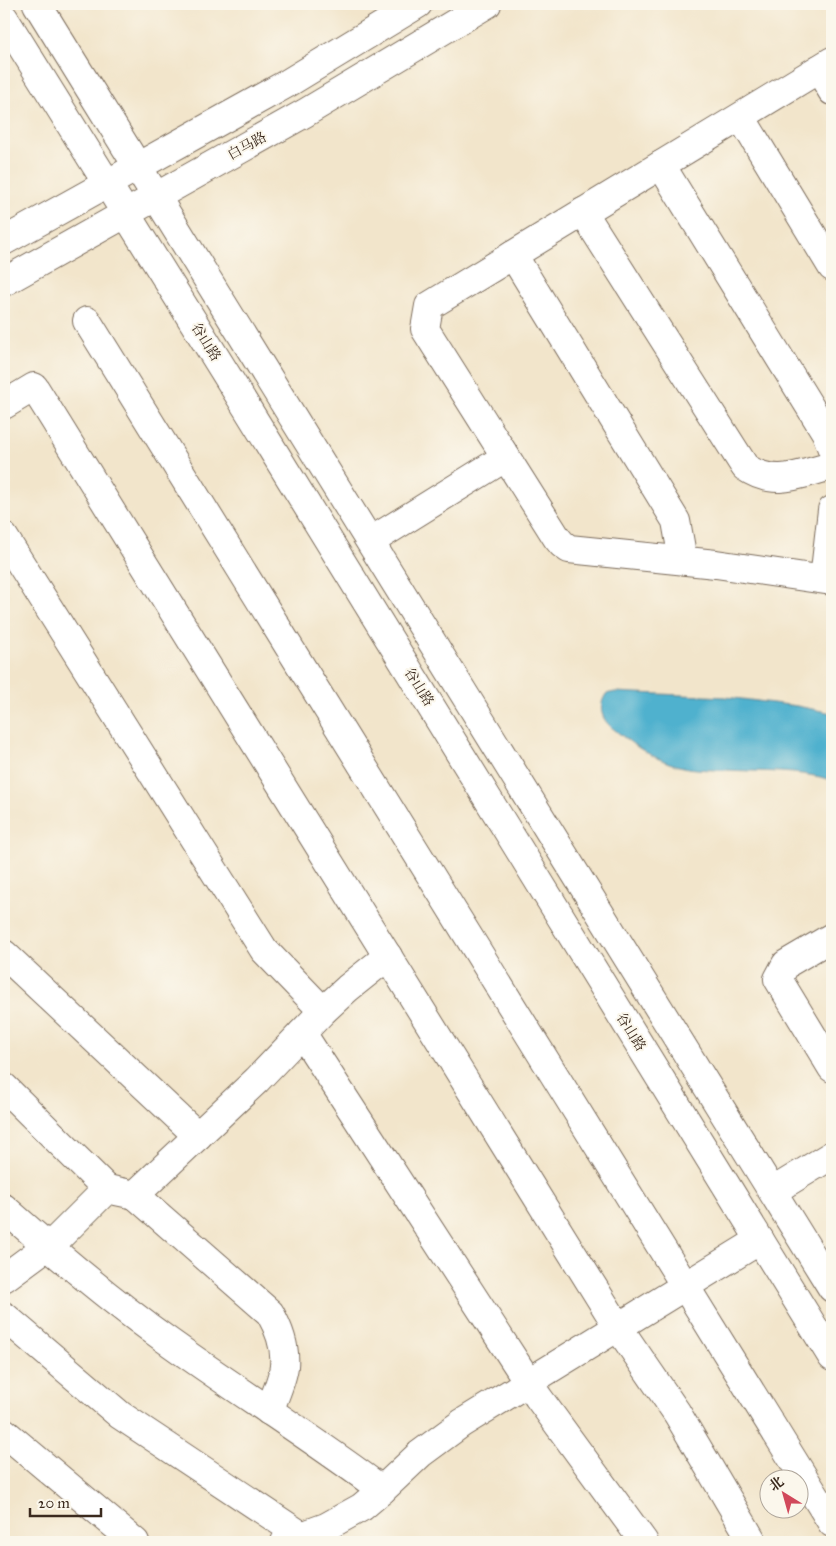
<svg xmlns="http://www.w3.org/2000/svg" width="836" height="1546" viewBox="0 0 836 1546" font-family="'IM FELL Great Primer','Noto Serif SC',serif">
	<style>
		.water { fill: #4fb1ce; stroke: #456e76 }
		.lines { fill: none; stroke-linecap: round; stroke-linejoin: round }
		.minor-casing { stroke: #7b6b5b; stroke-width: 30 }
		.minor { stroke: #fff; stroke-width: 28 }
		.labels { text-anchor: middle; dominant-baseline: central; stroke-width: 4; stroke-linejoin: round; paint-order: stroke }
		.street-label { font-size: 14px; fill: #3b2a1e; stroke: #fbf7ec }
	</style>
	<rect width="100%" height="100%" fill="#fbf7ec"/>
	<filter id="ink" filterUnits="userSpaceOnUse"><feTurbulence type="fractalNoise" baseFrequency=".02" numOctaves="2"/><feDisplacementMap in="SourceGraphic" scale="10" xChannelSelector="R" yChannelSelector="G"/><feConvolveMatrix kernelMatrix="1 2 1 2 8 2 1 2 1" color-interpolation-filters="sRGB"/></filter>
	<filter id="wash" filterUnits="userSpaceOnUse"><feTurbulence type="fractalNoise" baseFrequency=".0096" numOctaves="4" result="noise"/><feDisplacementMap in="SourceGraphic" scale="20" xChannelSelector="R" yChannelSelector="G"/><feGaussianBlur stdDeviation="1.12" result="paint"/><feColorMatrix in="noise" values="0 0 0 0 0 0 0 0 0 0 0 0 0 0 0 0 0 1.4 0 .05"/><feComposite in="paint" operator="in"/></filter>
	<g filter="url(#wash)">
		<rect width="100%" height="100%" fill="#f2e5cb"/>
		<path class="water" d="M615,692L726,697L797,706L832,713V780C798,770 762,772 726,770C714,770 701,770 688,768C660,763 636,748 615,730C602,721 597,708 606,694Z"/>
	</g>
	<g filter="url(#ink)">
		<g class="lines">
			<defs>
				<g id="minor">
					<path d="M37,4L832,1288"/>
					<path d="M4,18L229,379L832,1357"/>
					<path d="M832,61L429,306L425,329L557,538L562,544L569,549L716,564L832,581"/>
					<path d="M819,69L832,91"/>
					<path d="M741,117L832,267"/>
					<path d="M661,165L826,433L832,449"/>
					<path d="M583,212L745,467C775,488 800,474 832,466"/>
					<path d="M4,241L288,83L418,4"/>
					<path d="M513,255L676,521L683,560"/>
					<path d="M4,282L305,113L487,4"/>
					<path d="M87,321L832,1523"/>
					<path d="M4,405L34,387L618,1327L677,1413L753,1542"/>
					<path d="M4,537L264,950L323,1011"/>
					<path d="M371,541L506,457"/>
					<path d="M824,579L832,510"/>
					<path d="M832,937L786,964L778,979L832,1068"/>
					<path d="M4,954L198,1136"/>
					<path d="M302,1033L538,1397L644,1542"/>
					<path d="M4,1087L107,1189"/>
					<path d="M773,1191L832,1155"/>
					<path d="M135,1195L270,1313C279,1329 286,1347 284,1366C283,1378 274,1399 269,1411"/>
					<path d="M4,1208C56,1254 109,1299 165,1339C237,1391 312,1437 382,1490"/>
					<path d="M4,1278L58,1238L107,1189L135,1195L257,1080L323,1011L348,988L388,956"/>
					<path d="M4,1316L120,1415L302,1536"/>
					<path d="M4,1432L135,1542"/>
					<path d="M285,1542L326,1527L362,1507L382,1490L420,1454L462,1423L760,1240"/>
				</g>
			</defs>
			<use href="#minor" class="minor-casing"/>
			<use href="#minor" class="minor"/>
		</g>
	</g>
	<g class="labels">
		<g class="street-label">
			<text transform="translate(247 146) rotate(-29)">白马路</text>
			<text transform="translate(206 342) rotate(58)">谷山路</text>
			<text transform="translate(419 687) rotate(58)">谷山路</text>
			<text transform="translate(631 1032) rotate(58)">谷山路</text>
		</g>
	</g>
	<rect width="836" height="1546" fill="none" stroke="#fbf7ec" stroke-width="20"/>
	<g transform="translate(784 1494) rotate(323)"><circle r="24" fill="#fbf7ec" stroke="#aea59a"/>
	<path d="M0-4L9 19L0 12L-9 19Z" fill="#d1495b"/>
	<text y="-8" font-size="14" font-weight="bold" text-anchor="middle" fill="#3b2a1e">北</text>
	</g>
	<path d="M30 1508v8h71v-8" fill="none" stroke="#3b2a1e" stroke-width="2.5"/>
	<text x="38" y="1508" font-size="15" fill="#3b2a1e" stroke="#fbf7ec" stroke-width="4" paint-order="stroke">20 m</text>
</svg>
